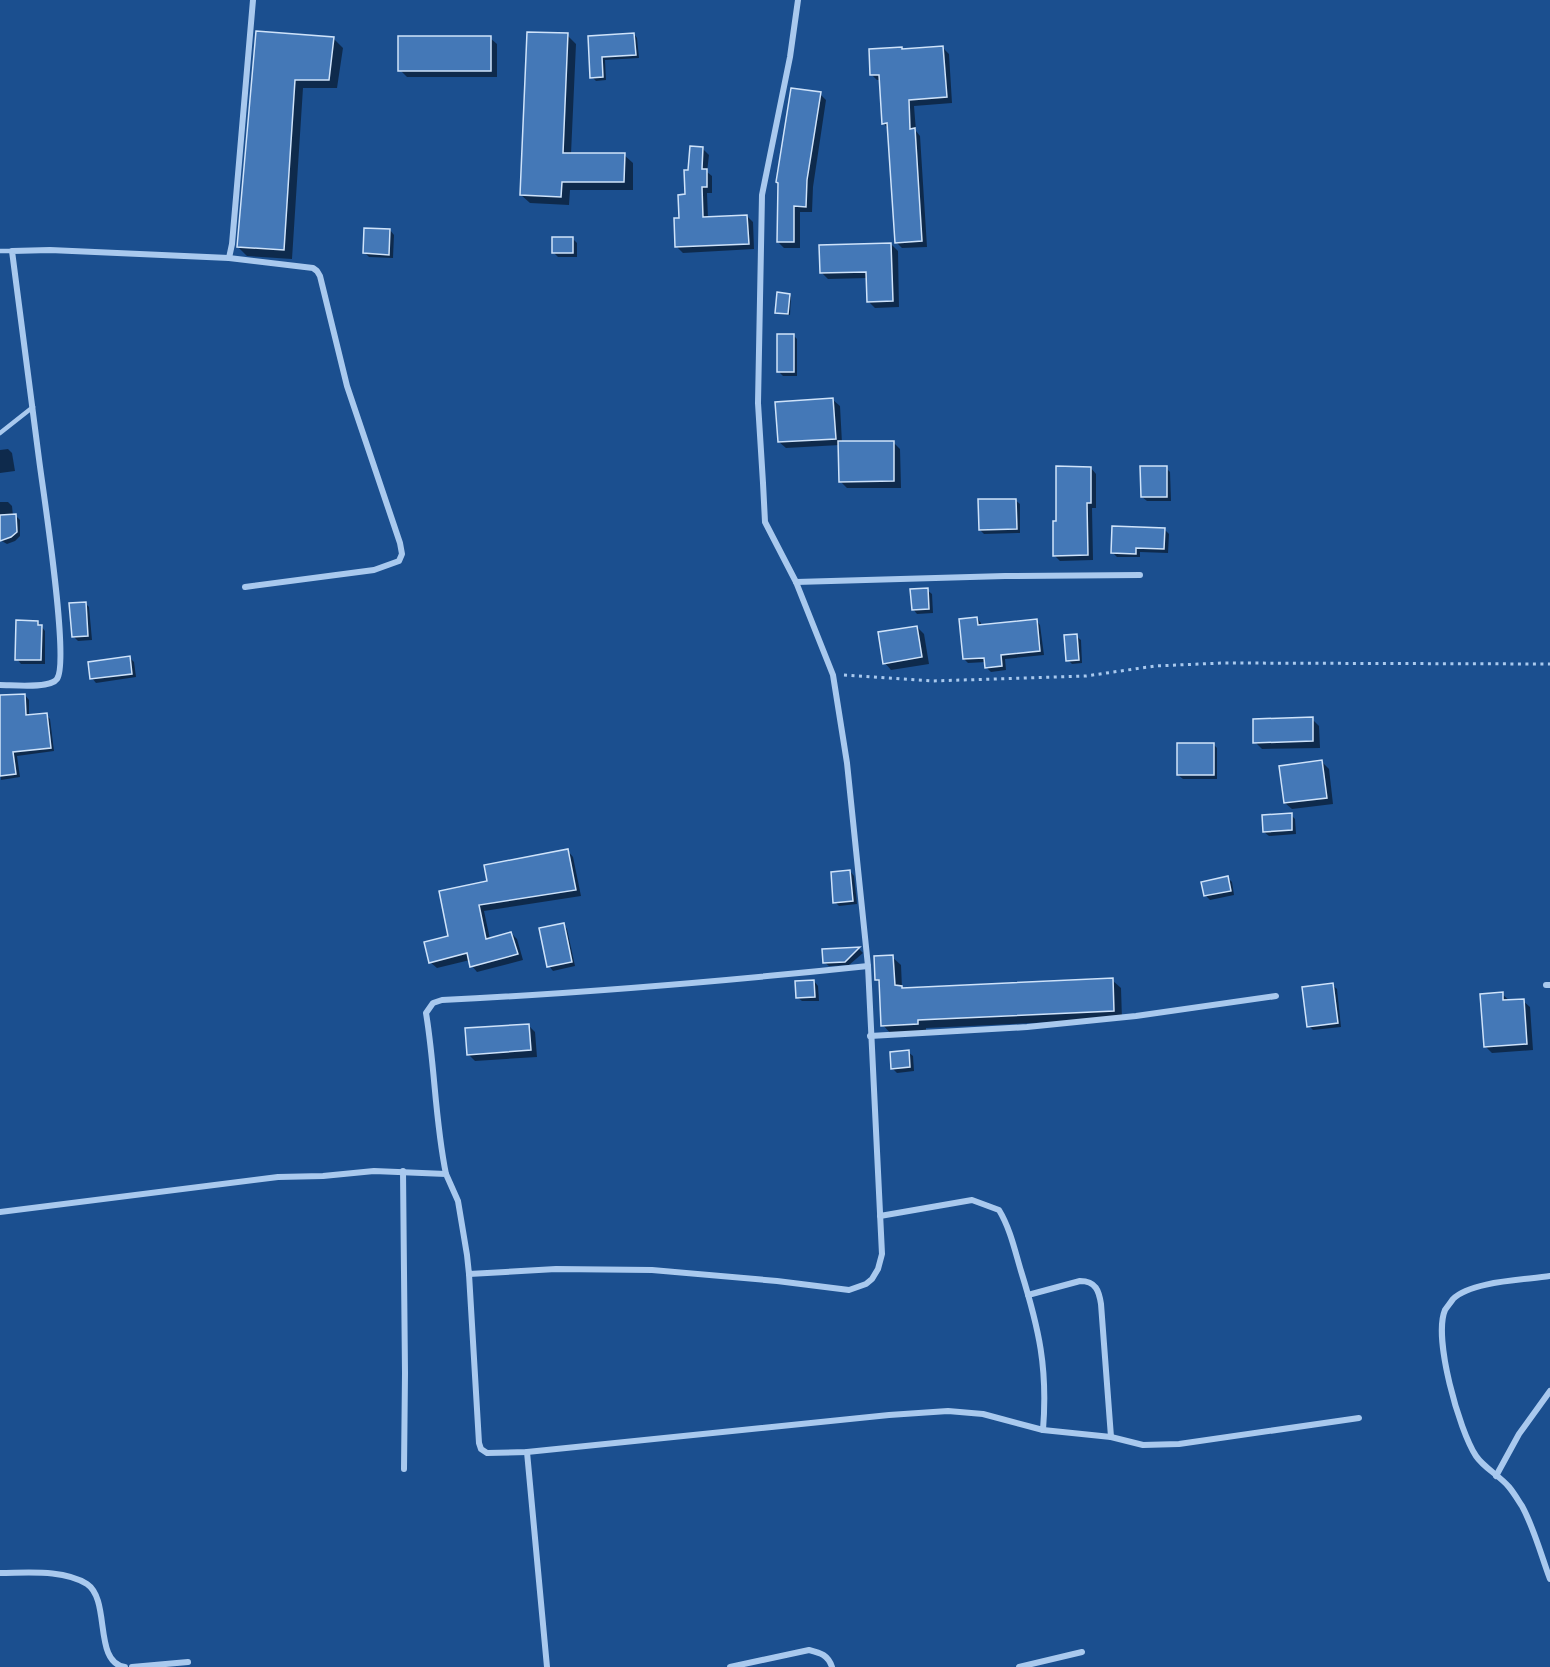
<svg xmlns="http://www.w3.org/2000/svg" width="1550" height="1667" viewBox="0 0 1550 1667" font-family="'Sofia Sans Condensed',sans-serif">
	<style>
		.shadow { fill: #0007 }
		.building { fill: #4478b7; stroke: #cfe3fa; stroke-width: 1.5 }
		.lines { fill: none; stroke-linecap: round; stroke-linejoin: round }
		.path { stroke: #a9c9ee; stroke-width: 3; stroke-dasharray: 3 4.5; stroke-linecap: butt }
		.lane { stroke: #a9c9ee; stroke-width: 4.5 }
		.street { stroke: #a9c9ee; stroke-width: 6 }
	</style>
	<rect width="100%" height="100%" fill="#1b4f8f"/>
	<g class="shadow">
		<path d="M257,32L334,39L343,48L337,88H303L292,259L247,256L238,247Z"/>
		<path d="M634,34L637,38L639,58L605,60L606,80L596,81L592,77L589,37Z"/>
		<path d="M567,35L576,44L571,154L624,155L633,163V190H570L569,205L530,203L521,195Z"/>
		<path d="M490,38L497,44V77H407L400,70Z"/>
		<path d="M943,48L949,54L952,103L914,106L916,131L920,136L927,247L902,248L896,242L889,129L883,123L880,80H877L871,74Z"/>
		<path d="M820,94L826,100L813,187L812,212H800V248H784L778,242Z"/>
		<path d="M703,149L709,155L707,172L712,176V193H707L708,218L747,216L753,222L754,249L683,253L677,247L690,171Z"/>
		<path d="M390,230L394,235L393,258L369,257L365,253Z"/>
		<path d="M573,239L577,243V257H558L554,253Z"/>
		<path d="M891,244L898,251L899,307L875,308L868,301V278L828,279L821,272Z"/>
		<path d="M789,295L791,297L790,315L778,314L776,313Z"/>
		<path d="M793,335L797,339V376H783L779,372Z"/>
		<path d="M833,400L840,406L842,443L893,442L900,449L901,488H847L840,481V445L786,448L779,442Z"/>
		<path d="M8,449L12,453L15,471L0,473V450Z"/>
		<path d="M1091,468L1096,474V508H1092L1093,560L1060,561L1055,556L1057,523Z"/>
		<path d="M1166,468L1170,472L1171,501H1147L1142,497Z"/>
		<path d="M1015,500L1020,504V533L984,534L980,530Z"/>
		<path d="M0,502H8L12,506L13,516H16L20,520V536L15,541L7,544L0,540Z"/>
		<path d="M1165,530L1169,534L1168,553L1140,552V557H1117L1112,552Z"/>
		<path d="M927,590L932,594L933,613L917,614L913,609Z"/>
		<path d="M85,603L89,607L92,640L78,641L73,636Z"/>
		<path d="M977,618L981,623V627L1036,620L1040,625L1044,655L1005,659L1006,670L991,672L986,667V662L968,663L964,659Z"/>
		<path d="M38,622L45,631V664H21L17,659Z"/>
		<path d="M917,627L924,634L929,664L891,670L885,663Z"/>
		<path d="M1076,636L1081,640L1082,663L1072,664L1068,660Z"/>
		<path d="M129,657L134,662L136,677L96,683L92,678Z"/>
		<path d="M25,695L29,700V717L46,715L50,719L54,751L17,756L20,777L1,780L0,696Z"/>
		<path d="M1312,719L1319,726L1320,748L1262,749L1255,742Z"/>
		<path d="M1213,744L1217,748V779H1183L1178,775Z"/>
		<path d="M1322,762L1329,769L1333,804L1292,809L1285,803Z"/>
		<path d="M1291,815L1295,819L1296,834L1269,836L1264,832Z"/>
		<path d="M568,851L573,857L581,896L484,911L490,939L511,933L517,939L523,960L477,972L472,966L470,960L437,968L431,963L426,943L450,937L489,882Z"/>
		<path d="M850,871L854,876L857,904L839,906L835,902Z"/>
		<path d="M1228,878L1232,882L1234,895L1210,900L1205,895Z"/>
		<path d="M563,924L567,929L575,966L553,971L549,966Z"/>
		<path d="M859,949L863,953L849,965L829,966L824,962V950Z"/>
		<path d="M892,957L901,965L902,988L1112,980L1121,988L1122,1019L926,1028V1032L891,1034L883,1025L881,984L877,980Z"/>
		<path d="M814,981L818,986L819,1001H802L797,997Z"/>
		<path d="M1332,985L1337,989L1341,1027L1313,1030L1309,1026Z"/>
		<path d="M1502,994L1510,1001H1523L1530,1007L1533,1050L1492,1053L1485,1046Z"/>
		<path d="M528,1025L535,1032L537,1057L475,1061L468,1054Z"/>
		<path d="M908,1052L913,1056L914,1071L897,1073L893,1069Z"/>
	</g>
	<g class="building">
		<path d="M256,31L334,37L329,80H295L284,250L237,247Z"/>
		<path d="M527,32L568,33L563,153H625L624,182H562L561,197L520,195Z"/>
		<path d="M634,33L636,55L602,57L603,77L590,78L588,36Z"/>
		<rect x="398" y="36" width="93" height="35"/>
		<path d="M943,46L947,97L909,100L910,129L915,128L922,241L895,243L887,123L882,124L879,75H870L869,49L902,47V49Z"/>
		<path d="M791,88L821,92L807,180L806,207L794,206V242H777L778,183L776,182Z"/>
		<path d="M690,146L703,147L702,169H707V187H702L703,217L747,215L749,244L675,247L674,218H679L678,195L685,194L684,170H688Z"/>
		<path d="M364,228L390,229L389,255L363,253Z"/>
		<rect x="552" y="237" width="21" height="16"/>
		<path d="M891,243L893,301L867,302L866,272L820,273L819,245Z"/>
		<path d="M777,292L790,294L788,314L775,313Z"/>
		<rect x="777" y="334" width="17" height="38"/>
		<path d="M833,398L836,439L778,442L775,402Z"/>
		<path d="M838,441H894V481L839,482Z"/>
		<path d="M1056,466L1091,467V503H1087L1088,555L1053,556V521H1056Z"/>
		<path d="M1140,466H1167V497H1141Z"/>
		<path d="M978,499H1016L1017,529L979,530Z"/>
		<path d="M16,514L17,532L11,537L0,541V515Z"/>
		<path d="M1112,526L1165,528L1164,549L1136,548V554L1111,553Z"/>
		<path d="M928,588L929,609L912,610L910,589Z"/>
		<path d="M86,602L88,636L72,637L69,603Z"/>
		<path d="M977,617L978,625L1037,619L1040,651L1001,655L1002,666L985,668L984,658L963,659L959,619Z"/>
		<path d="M16,620L38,621V625H42L41,660H15Z"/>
		<path d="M917,626L922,657L883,664L878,632Z"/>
		<path d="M1077,634L1079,660L1066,661L1064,635Z"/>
		<path d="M130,656L132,674L90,679L88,662Z"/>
		<path d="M25,694L26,715L47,713L51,748L13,752L16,774L0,776V695Z"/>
		<path d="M1313,717V741L1253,743V719Z"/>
		<rect x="1177" y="743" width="37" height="32"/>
		<path d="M1322,760L1327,798L1284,803L1279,766Z"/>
		<path d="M1292,813V830L1263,832L1262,815Z"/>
		<path d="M568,849L576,890L479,905L486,939L511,932L518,954L470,967L467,953L429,963L424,942L448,936L439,891L487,881L484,865Z"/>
		<path d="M850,870L853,901L833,903L831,872Z"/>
		<path d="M1228,876L1231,891L1204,896L1201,882Z"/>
		<path d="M564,923L572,962L547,967L539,928Z"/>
		<path d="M860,947L845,962L823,963L822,949Z"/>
		<path d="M893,955L895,985L902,986V988L1113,978L1114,1011L918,1020V1024L881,1026L879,980H875L874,956Z"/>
		<path d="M814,980L815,997L796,998L795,981Z"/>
		<path d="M1333,983L1338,1023L1307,1027L1302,987Z"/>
		<path d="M1503,992V1000L1524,999L1527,1044L1484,1047L1480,994Z"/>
		<path d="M529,1024L531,1050L467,1055L465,1028Z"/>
		<path d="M909,1050L910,1067L891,1069L890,1052Z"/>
	</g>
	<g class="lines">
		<path class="path" d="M844,675L932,681L1086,676L1155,666L1222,663L1550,664"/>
		<g class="lane">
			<path d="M0,251H12"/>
			<path d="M0,433L33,407"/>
		</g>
		<g class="street">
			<path d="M229,258L232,244L253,0"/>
			<path d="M796,582L1005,576L1140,575"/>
			<path d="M0,685C13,685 50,689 57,679C70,661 43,491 39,459C30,390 21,320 12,251L50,250L229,258L313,268L317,271L320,276L347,386L400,543L402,554L399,561L374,570L245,587"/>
			<path d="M1546,985H1550"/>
			<path d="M870,1036L1027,1027L1136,1016L1276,996"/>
			<path d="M403,1171L405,1373L404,1469"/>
			<path d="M446,1174C435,1121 435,1067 426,1013L433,1003L442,1000C585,993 726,981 868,966"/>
			<path d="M0,1212L278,1177L323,1176L374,1171L446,1174L458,1201L467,1255L469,1274L556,1269L652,1270L777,1281L849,1290L866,1284L872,1279L878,1269L882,1254L868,966L847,763L833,675L796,582L765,522L763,483L758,403L762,195L790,57L798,0"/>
			<path d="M469,1274L479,1443L481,1449L487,1453L527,1452L889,1415L948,1411L983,1414L1043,1430C1048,1368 1039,1329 1021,1271C1015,1251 1010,1228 999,1210L972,1200L880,1216"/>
			<path d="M1550,1276C1525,1280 1471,1281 1453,1299C1451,1302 1447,1307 1445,1310C1433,1338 1459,1430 1476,1456C1484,1468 1500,1476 1509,1487C1514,1493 1518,1500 1522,1506C1534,1528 1541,1555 1550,1579"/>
			<path d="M1028,1295L1080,1281C1096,1281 1099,1291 1101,1304L1111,1437"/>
			<path d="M1043,1430L1111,1437L1143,1445L1179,1444L1359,1418"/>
			<path d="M527,1452L547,1667"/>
			<path d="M1496,1476L1519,1434L1550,1391"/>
			<path d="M0,1573C27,1573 63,1569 87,1584C111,1600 93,1663 125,1667"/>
			<path d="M132,1667L188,1662"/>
			<path d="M730,1667L809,1650C821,1653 828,1655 832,1667"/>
			<path d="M1019,1667L1082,1652"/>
		</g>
	</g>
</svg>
